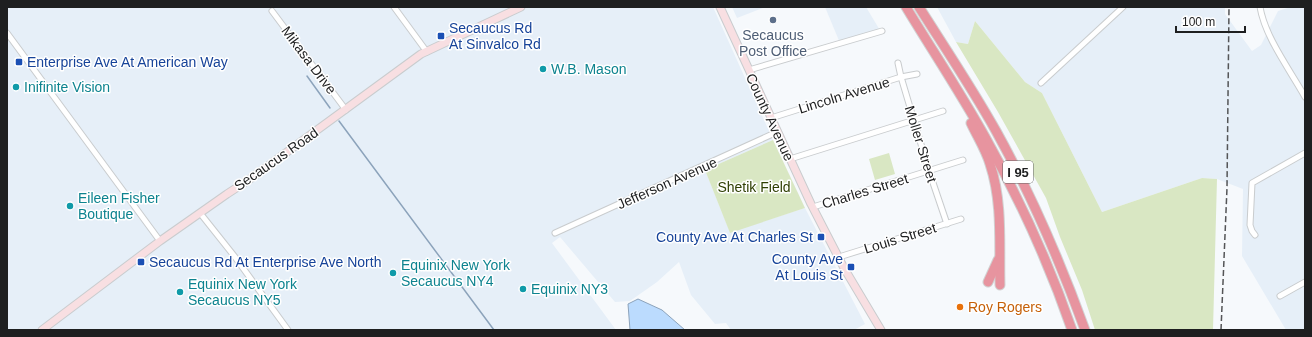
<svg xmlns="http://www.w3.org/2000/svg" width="1312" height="337" viewBox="0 0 1312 337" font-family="Arial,sans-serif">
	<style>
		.built { fill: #e6eff8 }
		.green { fill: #d9e7c3 }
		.water { fill: #bbdbfe; stroke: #8ca3bb }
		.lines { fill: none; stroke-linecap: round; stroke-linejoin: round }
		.stream { stroke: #8ca3bb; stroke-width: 1.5 }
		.street-casing { stroke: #c9ccce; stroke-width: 7 }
		.secondary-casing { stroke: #c9ccce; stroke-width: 9 }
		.highway-casing { stroke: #d2d2d2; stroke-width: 11 }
		.street { stroke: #fff; stroke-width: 5 }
		.secondary { stroke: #f8dfe2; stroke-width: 7 }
		.highway { stroke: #e7949f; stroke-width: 9 }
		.rail { stroke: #545557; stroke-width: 1.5; stroke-dasharray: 6 3; stroke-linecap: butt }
		.service-dot { fill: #5c6f8a; stroke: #fff; stroke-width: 1.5 }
		.transit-dot { fill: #1a4fb4; stroke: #fff; stroke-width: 1.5 }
		.culture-dot { fill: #0f9aa8; stroke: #fff; stroke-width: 1.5 }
		.food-dot { fill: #e8710a; stroke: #fff; stroke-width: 1.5 }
		.labels { text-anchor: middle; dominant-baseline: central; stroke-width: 3; stroke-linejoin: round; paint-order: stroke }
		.shield { fill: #fff; stroke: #626263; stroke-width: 1 }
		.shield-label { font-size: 13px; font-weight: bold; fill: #1e1f20 }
		.transit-label { font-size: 14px; fill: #164399; stroke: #fff; text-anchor: start }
		.service-label { font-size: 14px; fill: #4e5e75; stroke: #fff }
		.street-label { font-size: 14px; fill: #1e1f20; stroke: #fff }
		.culture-label { font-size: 14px; fill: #0d838f; stroke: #fff; text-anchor: start }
		.park-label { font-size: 14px; fill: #2f3f03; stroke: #fff }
		.food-label { font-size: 14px; fill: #c56008; stroke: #fff; text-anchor: start }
	</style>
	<rect width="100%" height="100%" fill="#f6f9fc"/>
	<g class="built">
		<path d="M7,7H713L773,140L705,170L730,232L805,208L865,324L854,330H731L726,323L715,324L691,295L679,262L657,282L630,301L615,302L560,237L552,243L616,330H7Z"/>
		<path d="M732,7H765L737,18Z"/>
		<path d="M825,7H866L881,32L840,43Z"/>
		<path d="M937,7H1225V14L1252,51L1261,45L1278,11L1291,7H1304L1305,9V330H1286L1242,256L1243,189L1217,179L1202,178L1102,212L1042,93L1025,82L975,21L968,44L956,42Z"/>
	</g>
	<g class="green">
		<path d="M975,21L1025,82L1042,93L1102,212L1202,178L1217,179L1213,330H1095L1082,290L1060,237L1046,198L998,112L956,42L968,44Z"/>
		<path d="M773,140L805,208L730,233L705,170Z"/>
		<path d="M889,153L895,174L875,180L869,159Z"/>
	</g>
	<path class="water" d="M638,299L662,310L685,330H630L628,304Z"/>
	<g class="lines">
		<g class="stream">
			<path d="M307,76L330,108"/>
			<path d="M339,121L494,330"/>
		</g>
		<defs>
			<g id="street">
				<path d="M394,7L427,52"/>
				<path d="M1260,7C1265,37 1290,70 1305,97"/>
				<path d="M272,11L346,110"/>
				<path d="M7,33L160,241"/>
				<path d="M898,63L901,77L929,171L947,224"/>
				<path d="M749,70L882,31"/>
				<path d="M1041,83L1123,7"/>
				<path d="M771,118L901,77L917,74"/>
				<path d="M790,159L943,111"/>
				<path d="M813,207L963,160"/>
				<path d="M200,213L235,257L288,330"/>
				<path d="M555,233L777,132"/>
				<path d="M1255,235L1252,231L1250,225L1252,183L1305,153"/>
				<path d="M839,257L961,219"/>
				<path d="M1280,296L1305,282"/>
			</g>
			<g id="secondary">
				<path d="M720,7L811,204L844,268L881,330"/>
				<path d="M42,330L160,241L227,194L250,179L421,54L521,7"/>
			</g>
			<g id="highway">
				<path d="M906,7C932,50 960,92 985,137C1019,198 1049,263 1072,330"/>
				<path d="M919,7C945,48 972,88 996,131C1031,194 1060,261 1085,330"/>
				<path d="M971,123C977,136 986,150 990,164C1003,203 999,245 1000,285"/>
				<path d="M988,282L998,260"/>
			</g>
		</defs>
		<use href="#street" class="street-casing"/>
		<use href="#secondary" class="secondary-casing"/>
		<use href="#highway" class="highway-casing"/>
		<use href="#street" class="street"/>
		<use href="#secondary" class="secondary"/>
		<use href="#highway" class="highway"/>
		<path class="rail" d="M1221,330L1227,188L1229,7"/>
	</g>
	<circle class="service-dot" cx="773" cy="20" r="4"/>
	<g class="transit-dot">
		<rect x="437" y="32" width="8" height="8" rx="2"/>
		<rect x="15" y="58" width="8" height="8" rx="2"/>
		<rect x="817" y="233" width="8" height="8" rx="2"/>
		<rect x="137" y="258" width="8" height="8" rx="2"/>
		<rect x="847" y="263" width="8" height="8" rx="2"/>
	</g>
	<g class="culture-dot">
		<circle cx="543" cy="69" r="4"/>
		<circle cx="16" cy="87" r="4"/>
		<circle cx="70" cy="206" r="4"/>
		<circle cx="393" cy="273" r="4"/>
		<circle cx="523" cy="289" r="4"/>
		<circle cx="180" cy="292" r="4"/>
	</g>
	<circle class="food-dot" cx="960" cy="307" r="4"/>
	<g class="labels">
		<rect class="shield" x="1003" y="161" width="30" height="22" rx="3"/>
		<g class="shield-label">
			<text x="1018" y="172">I 95</text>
		</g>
		<g class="transit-label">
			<text x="449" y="28">Secaucus Rd<tspan x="449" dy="16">At Sinvalco Rd</tspan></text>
			<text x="27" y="62">Enterprise Ave At American Way</text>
			<text x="813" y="237" text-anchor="end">County Ave At Charles St</text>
			<text x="843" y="259" text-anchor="end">County Ave<tspan x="843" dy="16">At Louis St</tspan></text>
			<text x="149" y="262">Secaucus Rd At Enterprise Ave North</text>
		</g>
		<g class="service-label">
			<text x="773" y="35">Secaucus<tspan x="773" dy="16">Post Office</tspan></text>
		</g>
		<g class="street-label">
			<text transform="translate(309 60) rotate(53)">Mikasa Drive</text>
			<text transform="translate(844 95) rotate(-17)">Lincoln Avenue</text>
			<text transform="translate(770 117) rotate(65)">County Avenue</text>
			<text transform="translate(921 144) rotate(73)">Moller Street</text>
			<text transform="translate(276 159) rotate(-35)">Secaucus Road</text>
			<text transform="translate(667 183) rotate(-24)">Jefferson Avenue</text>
			<text transform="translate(865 191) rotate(-17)">Charles Street</text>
			<text transform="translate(900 238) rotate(-17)">Louis Street</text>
		</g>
		<g class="culture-label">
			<text x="551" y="69">W.B. Mason</text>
			<text x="24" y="87">Inifinite Vision</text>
			<text x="78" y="198">Eileen Fisher<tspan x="78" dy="16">Boutique</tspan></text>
			<text x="401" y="265">Equinix New York<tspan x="401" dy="16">Secaucus NY4</tspan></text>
			<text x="188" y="284">Equinix New York<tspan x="188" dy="16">Secaucus NY5</tspan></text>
			<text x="531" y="289">Equinix NY3</text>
		</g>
		<g class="park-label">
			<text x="754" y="187">Shetik Field</text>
		</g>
		<g class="food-label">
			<text x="968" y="307">Roy Rogers</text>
		</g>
	</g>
	<rect width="1312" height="337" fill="none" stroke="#1e1f20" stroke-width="16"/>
	<path d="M1176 26v6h69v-6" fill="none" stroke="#1e1f20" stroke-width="2"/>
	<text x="1182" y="26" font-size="12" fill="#1e1f20" stroke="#ffffff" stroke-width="3" paint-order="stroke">100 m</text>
</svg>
